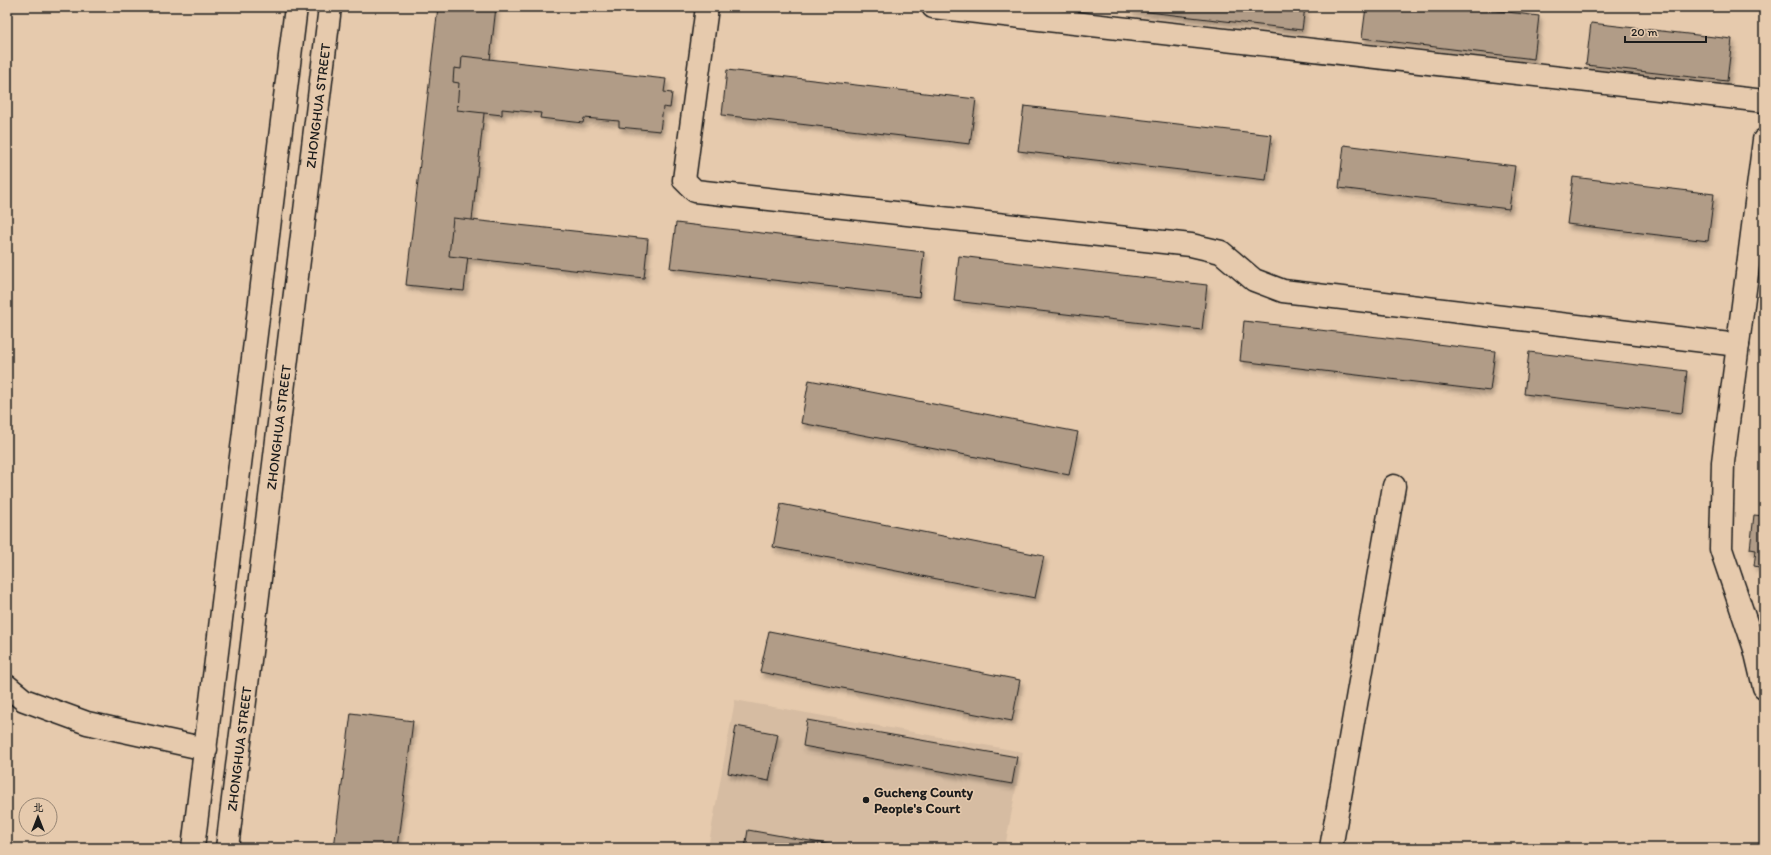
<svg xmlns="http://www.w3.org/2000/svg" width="1771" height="855" viewBox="0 0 1771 855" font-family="Itim,'LXGW WenKai TC',sans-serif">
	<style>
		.built { fill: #d6bca2 }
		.building { fill: #b19c87; stroke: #1c1c1c; filter: url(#shadow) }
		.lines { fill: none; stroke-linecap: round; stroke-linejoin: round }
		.minor-casing { stroke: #1c1c1c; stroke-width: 25 }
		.major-casing { stroke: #1c1c1c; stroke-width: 25 }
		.minor { stroke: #e6caad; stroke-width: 22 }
		.major { stroke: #e6caad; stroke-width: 22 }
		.poi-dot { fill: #1c1c1c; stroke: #e6caad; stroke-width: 1.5 }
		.labels { text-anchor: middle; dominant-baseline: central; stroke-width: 3; stroke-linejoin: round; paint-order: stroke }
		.street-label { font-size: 14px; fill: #1c1c1c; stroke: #e6caad }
		.poi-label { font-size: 14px; font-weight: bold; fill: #1c1c1c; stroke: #e6caad; text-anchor: start }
	</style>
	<defs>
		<filter id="shadow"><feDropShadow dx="2.5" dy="4.5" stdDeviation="2" flood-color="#0004"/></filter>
	</defs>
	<rect width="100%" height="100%" fill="#e6caad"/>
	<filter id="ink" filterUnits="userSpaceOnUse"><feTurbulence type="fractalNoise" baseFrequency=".025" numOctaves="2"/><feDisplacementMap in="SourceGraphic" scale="8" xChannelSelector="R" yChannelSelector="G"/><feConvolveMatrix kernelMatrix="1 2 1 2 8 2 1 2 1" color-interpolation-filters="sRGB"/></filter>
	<g filter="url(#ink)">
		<path class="built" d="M735,700L1023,752L1005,847L1012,848H708Z"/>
		<g class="building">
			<path d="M438,7H496L464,291L406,285Z"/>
			<path d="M1131,7H1305L1302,30L1131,10Z"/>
			<path d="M1366,7H1468L1539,16L1534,59L1362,38Z"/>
			<path d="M1591,23L1732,39L1727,81L1586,65Z"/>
			<path d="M462,56L666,79L664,92L672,93L670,108L663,107L660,131L619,127V121L584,118L583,123L540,118L541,113L502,109V115L457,110L459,83L453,82L454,68L461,69Z"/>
			<path d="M727,70L976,99L970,144L722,115Z"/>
			<path d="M1024,106L1272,135L1266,180L1018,151Z"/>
			<path d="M1344,145L1515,166L1509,209L1339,188Z"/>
			<path d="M1573,177L1714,194L1708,241L1567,224Z"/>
			<path d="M453,218L648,239L644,278L449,256Z"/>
			<path d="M676,223L924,252L919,297L670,268Z"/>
			<path d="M959,256L1207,285L1202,330L954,301Z"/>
			<path d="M1244,321L1495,351L1490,391L1240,361Z"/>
			<path d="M1529,352L1687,371L1682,413L1524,394Z"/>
			<path d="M809,380L1078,432L1069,475L801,423Z"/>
			<path d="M781,504L1044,556L1035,598L773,547Z"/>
			<path d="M1754,515L1764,516V568L1754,566L1756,550L1750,549Z"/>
			<path d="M769,631L1020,680L1012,721L760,672Z"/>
			<path d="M351,713L413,721L397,848H334Z"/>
			<path d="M807,720L1017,757L1012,784L803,746Z"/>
			<path d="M736,726L778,734L769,781L728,773Z"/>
			<path d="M748,830L849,848H745Z"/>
		</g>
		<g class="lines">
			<defs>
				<g id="minor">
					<path d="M707,7L684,180L695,191L1191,245L1221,252L1254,280L1283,291L1738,345"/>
					<path d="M933,7L1764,101"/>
					<path d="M1764,140L1723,462L1721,549L1755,649L1764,687"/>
					<path d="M7,686L24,700L87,723L206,749"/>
					<path d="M1331,848L1394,486"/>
				</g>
				<g id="major">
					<path d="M193,848L296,7"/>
					<path id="s1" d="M227,848L330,7"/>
				</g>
			</defs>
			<use href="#minor" class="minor-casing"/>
			<use href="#major" class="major-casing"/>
			<use href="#minor" class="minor"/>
			<use href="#major" class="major"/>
		</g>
	</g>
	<circle class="poi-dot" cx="866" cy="800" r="4"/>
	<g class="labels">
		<g class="street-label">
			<text stroke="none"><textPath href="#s1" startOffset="748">ZHONGHUA STREET</textPath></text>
			<text stroke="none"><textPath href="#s1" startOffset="424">ZHONGHUA STREET</textPath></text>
			<text stroke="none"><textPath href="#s1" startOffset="100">ZHONGHUA STREET</textPath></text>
		</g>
		<g class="poi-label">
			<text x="874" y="792">Gucheng County<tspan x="874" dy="16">People's Court</tspan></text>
		</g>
	</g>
	<rect width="1771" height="855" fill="none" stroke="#e6caad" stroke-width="24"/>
	<rect x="12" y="12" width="1747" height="831" fill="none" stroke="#1c1c1c" stroke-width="1.5" filter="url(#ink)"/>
	<g transform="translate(38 817)"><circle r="19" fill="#e6caad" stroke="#958473"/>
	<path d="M0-3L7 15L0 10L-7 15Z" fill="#1c1c1c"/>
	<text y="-6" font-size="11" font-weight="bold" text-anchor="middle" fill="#1c1c1c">北</text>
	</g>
	<path d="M1625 36v6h81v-6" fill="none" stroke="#1c1c1c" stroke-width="2"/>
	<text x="1631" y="36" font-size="12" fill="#1c1c1c" stroke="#e6caad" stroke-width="3" paint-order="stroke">20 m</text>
</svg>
